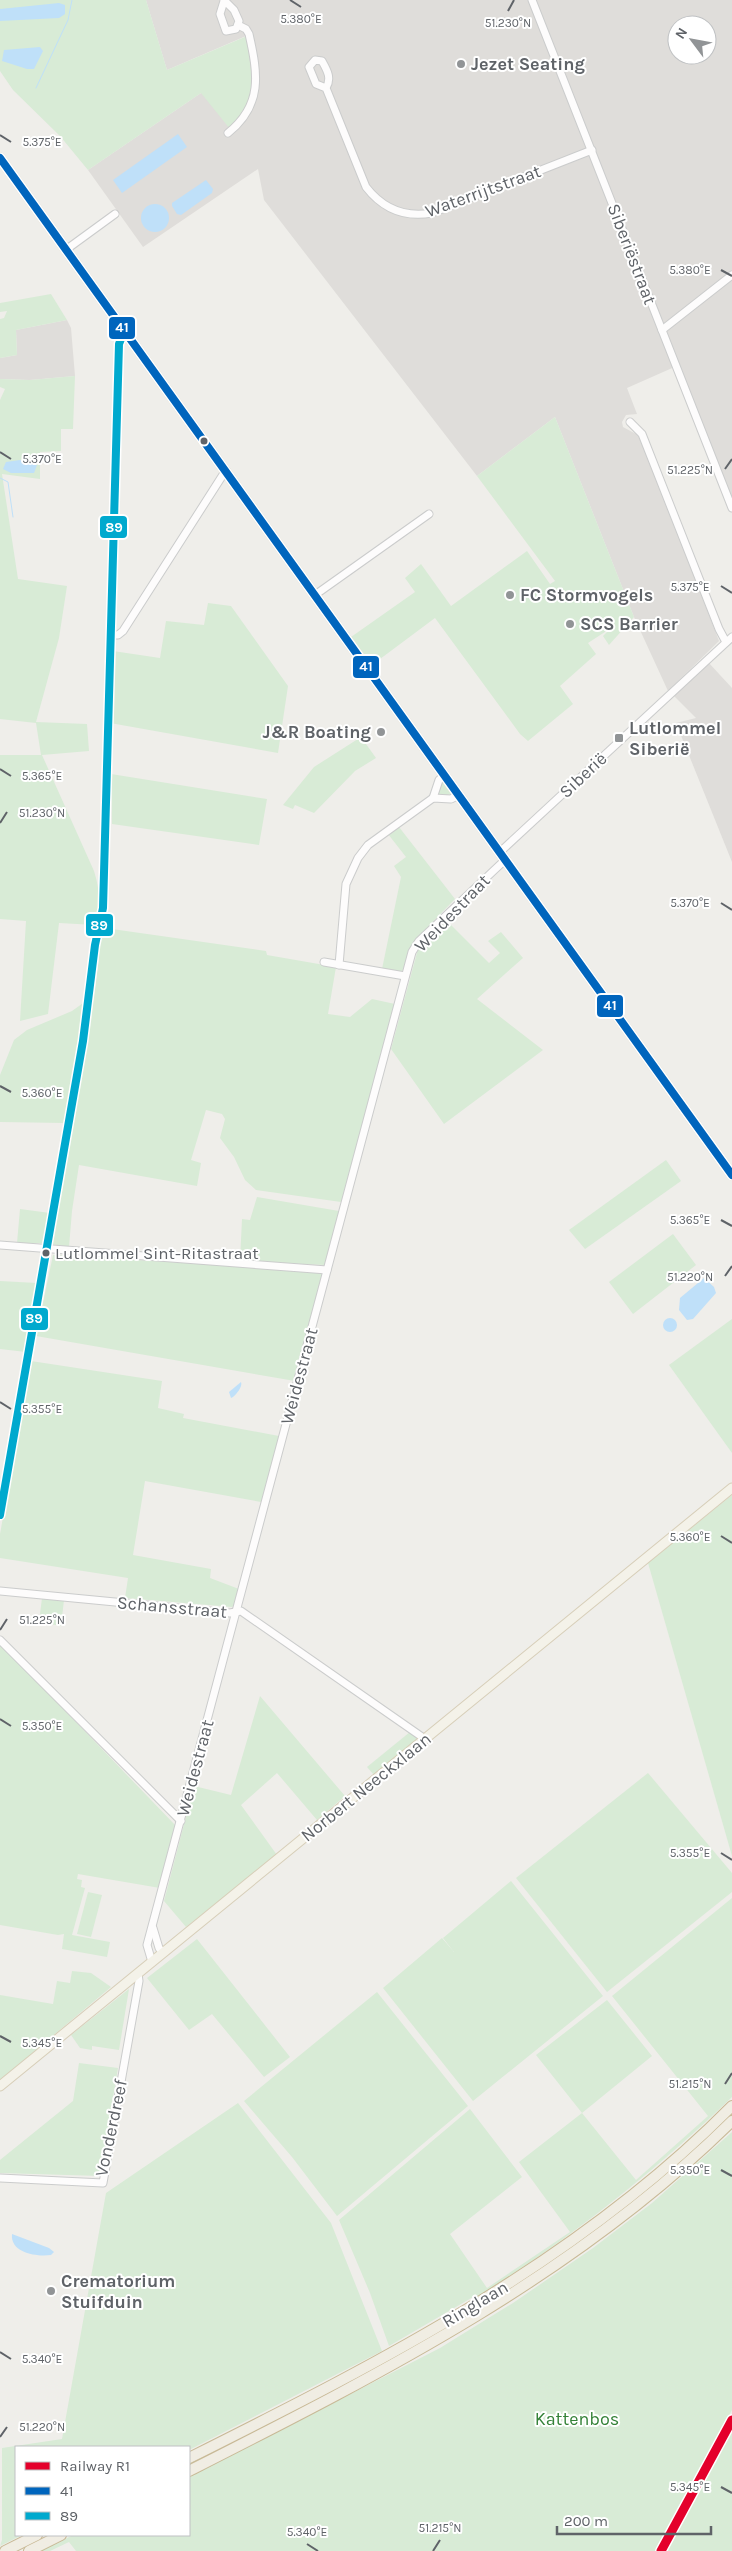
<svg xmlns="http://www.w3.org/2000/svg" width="732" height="2551" viewBox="0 0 732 2551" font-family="Karla,sans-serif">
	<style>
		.industrial { fill: #dfddda; fill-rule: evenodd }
		.green { fill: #d8ebd6 }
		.water { fill: #bfe0f9 }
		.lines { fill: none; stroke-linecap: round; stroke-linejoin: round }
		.stream { stroke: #bfe0f9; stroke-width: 1 }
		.minor-casing { stroke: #cbcccc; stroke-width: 9 }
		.major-casing { stroke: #d7ceb8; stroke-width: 11 }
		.highway-casing { stroke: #c8b996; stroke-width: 12 }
		.minor { stroke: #fdfcfc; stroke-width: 7 }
		.major { stroke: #f4f2e9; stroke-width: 9 }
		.highway { stroke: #f0ede3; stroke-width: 10 }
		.bus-1-casing { stroke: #fff; stroke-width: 11 }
		.bus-2-casing { stroke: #fff; stroke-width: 11 }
		.bus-1 { stroke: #0065bd; stroke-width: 8 }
		.bus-2 { stroke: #00a9ce; stroke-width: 8 }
		.rail-1-casing { stroke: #fff; stroke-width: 12 }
		.rail-1 { stroke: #e4002b; stroke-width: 9 }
		.ticks { fill: none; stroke: #5f6368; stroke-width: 2 }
		.poi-dot { fill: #919496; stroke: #fff; stroke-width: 2 }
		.bus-dot { fill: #5f6368; stroke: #fff; stroke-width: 2 }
		.labels { text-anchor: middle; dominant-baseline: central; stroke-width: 4; stroke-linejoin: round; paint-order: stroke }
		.bus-label { font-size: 17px; fill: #5f6368; stroke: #fff; text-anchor: start }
		.poi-label { font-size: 18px; font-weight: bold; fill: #5f6368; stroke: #fff; text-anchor: start }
		.street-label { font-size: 18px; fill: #5f6368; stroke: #fff }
		.park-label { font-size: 18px; fill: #348238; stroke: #fff }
		.ticks-label { font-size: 12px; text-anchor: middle; fill: #5f6368; stroke: #fff; stroke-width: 4; stroke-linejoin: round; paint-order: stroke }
		.line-badge { stroke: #fff; stroke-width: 2 }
		.badge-label { font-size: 14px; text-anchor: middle; font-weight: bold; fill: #fff }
	</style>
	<rect width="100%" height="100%" fill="#efeeea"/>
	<g class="industrial">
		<path d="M146,0H732V499L679,365L627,388L637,414L626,415L622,422L623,427L636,434L641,439L719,641L668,691L634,617L555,417L477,476L264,200L258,169L143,247L88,170L201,93L246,36L167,70ZM677,25H707V55H677Z"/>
		<path d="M67,320L71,328L75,376L30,380L0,379V358L17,355L16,330Z"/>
		<path d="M708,662L732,688V862L676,723L696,718L673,695Z"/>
	</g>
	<g class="green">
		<path d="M0,0H146L167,70L247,36L253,88L248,106L230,129L201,93L88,170L60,136L13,90L0,71Z"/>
		<path d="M51,294L67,320L16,330L17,355L0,358V319L4,318L7,311L0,312V303Z"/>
		<path d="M75,376L73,429H61V451L40,452V479L2,474L18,579L67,586L59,638L36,722L87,724L89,751L42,755L94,871C100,890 101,906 95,925L59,923L48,1014L20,1021L26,921L0,919V755H41L36,723L0,719V400L5,389L0,387V379L30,380Z"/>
		<path d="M555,417L634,617L609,645L603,636L611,628L588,643L596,654L560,686L573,704L528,741L520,734L435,618L372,665L351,637L415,592L405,578L421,564L451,606L527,551L550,584L555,581L477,476Z"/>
		<path d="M208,603L231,606L288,686L278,753L110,723L113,651L160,658L166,621L204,625Z"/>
		<path d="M361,737L376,758L355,771L314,813L295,805L293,809L283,805L314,767Z"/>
		<path d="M111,774L267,799L259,845L112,824Z"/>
		<path d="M444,782L452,794L437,797L441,783Z"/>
		<path d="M399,827L455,899L414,941L402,972L382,969L401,877L394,866L406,857L388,834Z"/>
		<path d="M446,920L489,963L500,953L488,941L501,932L523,958L477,999L543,1050L444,1124L391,1049L418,949Z"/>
		<path d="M98,927L266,951L267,955L336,967L328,1014L350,1017L372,999L395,1004L341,1202L256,1190L245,1180L234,1157L220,1138L225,1119L222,1114L206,1110L191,1160L201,1163L197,1186L79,1165L72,1211L69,1247L51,1244L88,1038L99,958Z"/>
		<path d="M86,1001L65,1123L0,1122V1075L14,1040L27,1030L72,1011Z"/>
		<path d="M666,1160L681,1181L585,1249L569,1230Z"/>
		<path d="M257,1197L339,1211L325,1265L240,1261L242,1219L250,1220Z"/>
		<path d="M20,1209L50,1213L42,1243H17Z"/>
		<path d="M673,1234L696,1265L633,1314L609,1282Z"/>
		<path d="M53,1255L318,1271L323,1273L295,1381L36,1336Z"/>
		<path d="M0,1281L37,1283L26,1352L0,1349Z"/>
		<path d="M732,1319V1453L669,1365Z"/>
		<path d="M31,1361L162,1381L158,1408L184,1414L183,1418L279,1436L261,1502L145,1481L133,1555L211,1569L210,1578L239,1589L236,1604L232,1607L125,1598L128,1578L0,1558V1534Z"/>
		<path d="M732,1495V1856L648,1563Z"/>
		<path d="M42,1598L64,1600L61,1626L39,1622Z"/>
		<path d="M0,1643L176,1826L160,1888L78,1874L77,1879L82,1880L81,1887L85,1888L72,1935L110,1942L107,1957L62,1949L64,1934L58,1935L0,1925Z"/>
		<path d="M260,1696L345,1796L317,1820L277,1773L241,1805L277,1855L186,1927L164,1901L194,1786L231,1795Z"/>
		<path d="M410,1732L418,1739L374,1775L367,1767Z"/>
		<path d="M648,1773L732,1873V1892L607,1992L516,1878Z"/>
		<path d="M511,1881L603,1996L473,2101L383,1988L442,1938L454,1952L443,1938Z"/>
		<path d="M88,1892L102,1895L91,1937L77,1934Z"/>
		<path d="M732,1898V2097C652,2175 565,2242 470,2302L473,2297L389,2346L370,2293L339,2220L470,2109L522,2177L450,2234L487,2288L570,2232L519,2162L582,2113L536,2055L607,2000L652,2056L582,2113L636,2180L708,2116L612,1996Z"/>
		<path d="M197,1939L290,2057L264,2077L212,2014L189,2030L147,1978Z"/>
		<path d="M72,1971L91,1973L111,1987L0,2080V1995L53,2004L57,1981L70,1983Z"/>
		<path d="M129,1989L119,2050L92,2046V2050L80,2048L71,2035Z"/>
		<path d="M377,1992L468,2106L337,2216L292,2157L244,2101Z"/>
		<path d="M79,2063L118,2068L100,2176L0,2173V2160L73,2101Z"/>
		<path d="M238,2103L331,2223L382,2351L189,2450V2447H16V2535H22L0,2546L2,2540V2448L62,2439L106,2193Z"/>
		<path d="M732,2110V2116L685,2161L596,2233L424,2344L189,2467V2462L546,2264Z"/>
		<path d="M732,2132V2410L655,2551H76L69,2542L50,2551H41L73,2535H189V2477L440,2348L513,2303L593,2248L652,2203Z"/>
		<path d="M732,2430V2551H666Z"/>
	</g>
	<g class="water">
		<path d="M59,3L65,5V14L59,18L0,21V9Z"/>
		<path d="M40,47L43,51L34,69H27L2,61L4,50Z"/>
		<path d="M178,134L187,147L122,193L113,180Z"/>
		<path d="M206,180L213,189L212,193L181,215L177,214L172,206V203Z"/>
		<circle cx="155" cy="218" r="14"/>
		<path d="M20,460L37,465L34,473H11L3,469L6,462Z"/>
		<path d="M704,1278L714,1287L716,1293L693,1319L687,1320L679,1310L680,1298Z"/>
		<circle cx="670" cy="1325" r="7"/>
		<path d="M241,1382C243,1386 236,1396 231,1398L229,1392Z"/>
		<path d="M12,2234L49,2248L54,2252L51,2255C37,2257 10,2253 12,2234Z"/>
	</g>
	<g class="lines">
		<g class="stream">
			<path d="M36,88L68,20L72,0"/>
			<path d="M0,478L8,482L13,517"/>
		</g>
		<defs>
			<g id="minor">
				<path d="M224,0L234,10L239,21L236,29L226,31L220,14L224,1"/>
				<path d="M532,0L732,508"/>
				<path d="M326,88L316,84L309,67L315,60L322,61C327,70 332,78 326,88L366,187C383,209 404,218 432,213L592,150"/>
				<path d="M228,133C263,105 258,74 249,34L246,29L238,25"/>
				<path d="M67,249L115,214"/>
				<path d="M662,330L732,275"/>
				<path d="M630,422L642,434L719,629L726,642"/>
				<path d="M315,595L429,514"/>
				<path d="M111,635H118L123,631L226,470"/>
				<path d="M433,798L439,780L445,775"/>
				<path d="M500,852L732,637"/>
				<path d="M324,962L405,976"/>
				<path d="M339,965L346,884L358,858L368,845L433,798L451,799L459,795"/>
				<path d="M0,1245L327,1270"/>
				<path d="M0,1515L83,1041L95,945L103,908L119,344L125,329"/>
				<path d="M0,1591L230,1613L241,1611L425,1739"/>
				<path d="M0,1640L181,1821"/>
				<path d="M153,1928L159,1948L163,1953"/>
				<path d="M152,1962L147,1945L412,952L419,941L506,859"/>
				<path d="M0,2178L103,2183L139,1981L138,1974"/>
			</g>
			<g id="major">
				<path d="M0,158L732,1175"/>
				<path d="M0,2086L732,1488"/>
			</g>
			<g id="highway">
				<path d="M189,2458C383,2361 578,2262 732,2106"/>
				<path d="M189,2471C382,2373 576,2275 732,2121"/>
				<path d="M5,2551L37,2535"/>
				<path d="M29,2551L61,2535"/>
			</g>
		</defs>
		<use href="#minor" class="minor-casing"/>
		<use href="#major" class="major-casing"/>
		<use href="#highway" class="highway-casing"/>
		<use href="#minor" class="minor"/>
		<use href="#major" class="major"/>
		<use href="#highway" class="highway"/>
		<defs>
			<path id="bus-1" d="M0,158L732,1175"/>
			<path id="bus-2" d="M0,1515L83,1041L95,945L103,908L119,344L125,329"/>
		</defs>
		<use href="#bus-1" class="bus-1-casing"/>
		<use href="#bus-2" class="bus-2-casing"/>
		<use href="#bus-1" class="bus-1"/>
		<use href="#bus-2" class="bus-2"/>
		<defs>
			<path id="rail-1" d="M661,2551L732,2420"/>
		</defs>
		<use href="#rail-1" class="rail-1-casing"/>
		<use href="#rail-1" class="rail-1"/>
	</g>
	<path class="ticks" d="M290,0L301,7M508,11L514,0M0,135L11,142M721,270L732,276M0,452L11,459M725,469L732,459M721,586L732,593M0,769L11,776M0,823L7,812M721,903L732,910M0,1086L11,1092M721,1220L732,1226M725,1276L732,1266M0,1402L11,1409M721,1536L732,1543M0,1630L7,1619M0,1719L11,1726M721,1853L732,1860M0,2036L11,2042M725,2084L732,2073M721,2170L732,2176M0,2352L11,2359M0,2437L7,2427M721,2487L732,2493M307,2544L318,2551M433,2551L440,2540"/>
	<g class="poi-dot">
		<circle cx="461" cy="64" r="5"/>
		<circle cx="510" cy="595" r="5"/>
		<circle cx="570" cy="624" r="5"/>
		<circle cx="381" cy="732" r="5"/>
		<rect x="614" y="733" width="10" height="10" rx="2.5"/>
		<circle cx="51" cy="2291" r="5"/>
	</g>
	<g class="bus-dot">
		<circle cx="204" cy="441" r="4.5"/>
		<circle cx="46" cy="1253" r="4.5"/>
	</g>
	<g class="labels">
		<g class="bus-label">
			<text x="55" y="1253">Lutlommel Sint-Ritastraat</text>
		</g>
		<g class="poi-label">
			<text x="471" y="64">Jezet Seating</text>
			<text x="520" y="595">FC Stormvogels</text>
			<text x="580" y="624">SCS Barrier</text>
			<text x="629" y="728">Lutlommel<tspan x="629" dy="21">Siberië</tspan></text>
			<text x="371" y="732" text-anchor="end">J&amp;R Boating</text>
			<text x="61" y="2281">Crematorium<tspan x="61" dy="21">Stuifduin</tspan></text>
		</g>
		<g class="street-label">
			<text transform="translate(483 191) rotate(-20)">Waterrijtstraat</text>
			<text transform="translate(632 254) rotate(69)">Siberiëstraat</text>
			<text transform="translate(583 775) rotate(-43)">Siberië</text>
			<text transform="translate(452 913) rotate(-46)">Weidestraat</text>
			<text transform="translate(299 1376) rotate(-75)">Weidestraat</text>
			<text transform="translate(172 1607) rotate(5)">Schansstraat</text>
			<text transform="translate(195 1768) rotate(-75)">Weidestraat</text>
			<text transform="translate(366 1787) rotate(-39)">Norbert Neeckxlaan</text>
			<text transform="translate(111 2128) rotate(-78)">Vonderdreef</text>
			<text transform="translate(475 2304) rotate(-31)">Ringlaan</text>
		</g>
		<g class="park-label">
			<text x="577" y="2419">Kattenbos</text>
		</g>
	</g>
	<g class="ticks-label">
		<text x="301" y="23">5.380°E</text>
		<text x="508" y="27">51.230°N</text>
		<text x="42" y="146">5.375°E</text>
		<text x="690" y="274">5.380°E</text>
		<text x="42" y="463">5.370°E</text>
		<text x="690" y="474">51.225°N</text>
		<text x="690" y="591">5.375°E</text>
		<text x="42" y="780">5.365°E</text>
		<text x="42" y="817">51.230°N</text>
		<text x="690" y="907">5.370°E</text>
		<text x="42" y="1097">5.360°E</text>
		<text x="690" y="1224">5.365°E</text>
		<text x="690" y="1281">51.220°N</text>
		<text x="42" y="1413">5.355°E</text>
		<text x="690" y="1541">5.360°E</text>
		<text x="42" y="1624">51.225°N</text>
		<text x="42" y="1730">5.350°E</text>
		<text x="690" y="1857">5.355°E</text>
		<text x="42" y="2047">5.345°E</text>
		<text x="690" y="2088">51.215°N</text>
		<text x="690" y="2174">5.350°E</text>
		<text x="42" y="2363">5.340°E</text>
		<text x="42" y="2431">51.220°N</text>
		<text x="690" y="2491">5.345°E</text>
		<text x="440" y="2532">51.215°N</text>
		<text x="307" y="2536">5.340°E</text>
	</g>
	<g class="line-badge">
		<rect x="108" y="316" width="28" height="24" rx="5" fill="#0065bd"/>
		<rect x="99" y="515" width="29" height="24" rx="5" fill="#00a9ce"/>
		<rect x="352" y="655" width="28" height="24" rx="5" fill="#0065bd"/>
		<rect x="85" y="913" width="29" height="24" rx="5" fill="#00a9ce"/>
		<rect x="596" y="994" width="28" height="24" rx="5" fill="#0065bd"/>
		<rect x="20" y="1307" width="29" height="24" rx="5" fill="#00a9ce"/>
	</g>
	<g class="badge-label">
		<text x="122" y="332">41</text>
		<text x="114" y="532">89</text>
		<text x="366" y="671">41</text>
		<text x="99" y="930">89</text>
		<text x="610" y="1010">41</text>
		<text x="34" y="1323">89</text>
	</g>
	<rect x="15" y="2446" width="175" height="90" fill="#ffffff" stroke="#bfc1c3"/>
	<rect x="25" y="2462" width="25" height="8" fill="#e4002b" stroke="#bfc1c3"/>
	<text x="60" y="2471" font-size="15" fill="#5f6368">Railway R1</text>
	<rect x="25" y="2487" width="25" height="8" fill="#0065bd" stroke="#bfc1c3"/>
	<text x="60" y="2496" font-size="15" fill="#5f6368">41</text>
	<rect x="25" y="2512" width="25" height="8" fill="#00a9ce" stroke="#bfc1c3"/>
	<text x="60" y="2521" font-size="15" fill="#5f6368">89</text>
	<g transform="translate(692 40) rotate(302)"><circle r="24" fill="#ffffff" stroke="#bfc1c3"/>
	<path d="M0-4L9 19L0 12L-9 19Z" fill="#919496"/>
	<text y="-8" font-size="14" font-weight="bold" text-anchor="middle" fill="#5f6368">N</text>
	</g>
	<path d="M557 2526v8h154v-8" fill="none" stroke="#5f6368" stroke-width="2.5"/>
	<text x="564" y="2526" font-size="15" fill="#5f6368" stroke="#ffffff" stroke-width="4" paint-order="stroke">200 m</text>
</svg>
